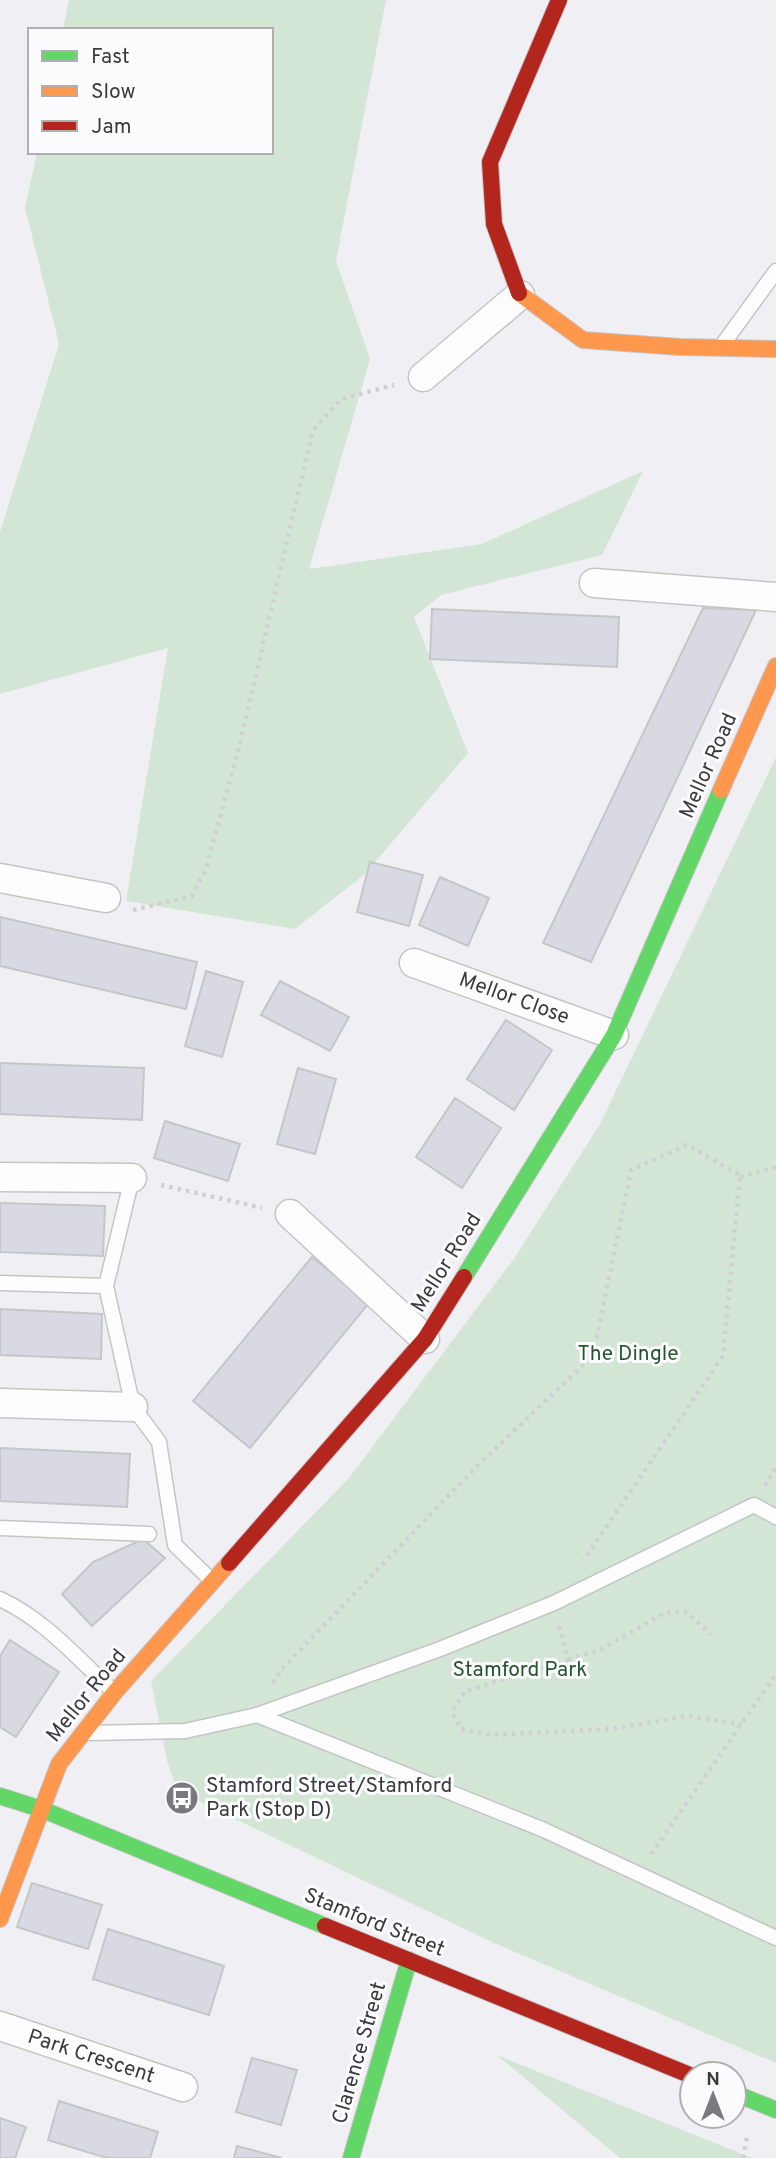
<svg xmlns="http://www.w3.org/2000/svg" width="776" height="2158" viewBox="0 0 776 2158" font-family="Overpass,sans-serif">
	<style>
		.green { fill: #d3e6d6 }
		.building { fill: #d8d9e3; stroke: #c6c6c9; stroke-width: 2 }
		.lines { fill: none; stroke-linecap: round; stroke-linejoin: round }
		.lane-casing { stroke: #c5c5c8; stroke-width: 17 }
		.street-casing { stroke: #c5c5c8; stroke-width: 31 }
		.fast-casing { stroke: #c5c5c8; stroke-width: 18 }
		.slow-casing { stroke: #c5c5c8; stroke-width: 18 }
		.jam-casing { stroke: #c5c5c8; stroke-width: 18 }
		.path { stroke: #d0d0d2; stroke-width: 4.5; stroke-dasharray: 3.5 5; stroke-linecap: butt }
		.lane { stroke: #fdfdfd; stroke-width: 14 }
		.street { stroke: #fdfdfd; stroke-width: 28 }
		.fast { stroke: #63d668; stroke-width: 16 }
		.slow { stroke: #ff974d; stroke-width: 16 }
		.jam { stroke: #b3261e; stroke-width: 16 }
		.labels { text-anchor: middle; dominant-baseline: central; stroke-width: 6; stroke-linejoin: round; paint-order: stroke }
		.street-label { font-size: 21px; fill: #3b3b3e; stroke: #fcfcfe }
		.park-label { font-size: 21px; fill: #24562c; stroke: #fcfcfe }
		.poi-label { font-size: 21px; fill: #3b3b3e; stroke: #fcfcfe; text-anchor: start }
	</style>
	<rect width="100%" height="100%" fill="#f0f0f4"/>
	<g class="green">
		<path d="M69,0H386L336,261L370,359L309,569L482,544L643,471L602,555L441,595L414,617L468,753L365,874L295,929L126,901L168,648L0,694V532L59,344L25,208L37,152H271V30H63Z"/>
		<path d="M776,757V2063L494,1943L204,1804L176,1786L167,1761L151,1681L349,1478L513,1260L600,1124Z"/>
		<path d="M497,2055L752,2158H620Z"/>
	</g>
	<g class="building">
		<path d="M703,608L756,610L591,962L543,943Z"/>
		<path d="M432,609L619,617L617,667L430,659Z"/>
		<path d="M370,862L423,875L409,926L357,912Z"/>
		<path d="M440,877L489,898L468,946L419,925Z"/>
		<path d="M0,917L197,962L186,1009L0,966Z"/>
		<path d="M206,971L243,982L222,1057L185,1046Z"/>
		<path d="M280,981L349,1017L330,1051L261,1015Z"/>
		<path d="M506,1020L552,1050L514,1110L467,1079Z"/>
		<path d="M0,1063L144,1068L142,1120L0,1114Z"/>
		<path d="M298,1068L336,1079L315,1154L277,1144Z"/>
		<path d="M455,1098L501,1128L462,1188L416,1157Z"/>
		<path d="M165,1121L240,1144L228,1181L154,1158Z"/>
		<path d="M0,1203L105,1206L103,1256L0,1252Z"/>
		<path d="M312,1257L369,1303L250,1448L193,1401Z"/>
		<path d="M0,1309L102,1314L101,1359L0,1355Z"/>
		<path d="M0,1448L130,1454L127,1507L0,1501Z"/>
		<path d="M143,1539L165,1558L92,1626L62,1594L93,1562Z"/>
		<path d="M10,1640L59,1672L16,1737L0,1727V1656Z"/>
		<path d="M32,1883L102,1905L88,1949L17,1927Z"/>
		<path d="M108,1929L224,1966L209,2015L93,1979Z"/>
		<path d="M252,2058L297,2070L281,2125L236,2112Z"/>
		<path d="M59,2101L158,2132L150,2158H107L48,2140Z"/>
		<path d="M0,2118L26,2127L15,2158H0Z"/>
		<path d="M237,2146L282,2158H234Z"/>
	</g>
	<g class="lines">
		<defs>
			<g id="lane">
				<path d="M723,344L776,271"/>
				<path d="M132,1178L106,1286L133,1407L159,1442L175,1545L211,1580"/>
				<path d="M0,1283L106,1286"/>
				<path d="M0,1528L149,1534"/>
				<path d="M0,1599C44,1619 77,1658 112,1690"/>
				<path d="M257,1715L544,1830L776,1938"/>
				<path d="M90,1733L185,1731L257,1715L440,1649L554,1603L754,1505L776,1517"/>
			</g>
			<g id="street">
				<path d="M423,377L520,295"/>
				<path d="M594,583L776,597"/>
				<path d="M0,878L106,898"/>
				<path d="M414,963L614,1035"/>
				<path d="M0,1177L132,1178"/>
				<path d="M290,1214L425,1339"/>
				<path d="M0,1403L133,1407"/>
				<path d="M0,2026L183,2087"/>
			</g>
			<g id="fast">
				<path d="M464,1277L614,1035L721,790"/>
				<path d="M0,1796L41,1809L325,1926"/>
				<path d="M734,2093L776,2110"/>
				<path d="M351,2158L409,1960"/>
			</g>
			<g id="slow">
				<path d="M519,293L583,340L680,347L776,349"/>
				<path d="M721,790L776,666"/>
				<path d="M0,1919L59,1764L115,1692L229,1563"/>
			</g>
			<g id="jam">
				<path d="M519,293L494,224L490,162L559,0"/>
				<path d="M229,1563L425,1339L464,1277"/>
				<path d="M325,1926L692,2076"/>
			</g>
		</defs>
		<use href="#lane" class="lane-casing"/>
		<use href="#street" class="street-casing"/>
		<use href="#fast" class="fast-casing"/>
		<use href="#slow" class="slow-casing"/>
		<use href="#jam" class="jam-casing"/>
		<g class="path">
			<path d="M133,910L192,896L206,869L240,743L313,430L341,399L394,385"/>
			<path d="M740,1177L776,1167"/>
			<path d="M161,1185L262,1208"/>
			<path d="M765,1486L776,1467"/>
			<path d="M559,1626L568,1660L465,1691L452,1712L461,1729L492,1735L611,1729L687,1716L741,1724"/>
			<path d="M568,1660L602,1649L664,1613L687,1612L711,1635"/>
			<path d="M273,1683L280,1671L479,1464L593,1356L631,1170L687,1145L740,1175L723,1356L583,1561"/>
			<path d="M651,1854L776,1674"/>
			<path d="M743,2158L747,2138"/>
		</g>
		<use href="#lane" class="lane"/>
		<use href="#street" class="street"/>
		<use href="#fast" class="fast"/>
		<use href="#slow" class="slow"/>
		<use href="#jam" class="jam"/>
	</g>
	<defs>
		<symbol id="bus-disc" viewBox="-11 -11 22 22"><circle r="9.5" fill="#7a7a7e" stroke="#fcfcfe"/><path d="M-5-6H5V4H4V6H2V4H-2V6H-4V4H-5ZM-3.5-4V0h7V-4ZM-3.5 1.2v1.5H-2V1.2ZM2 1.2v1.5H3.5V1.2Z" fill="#fff"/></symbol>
	</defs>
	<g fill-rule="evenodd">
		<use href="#bus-disc" x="163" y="1779" width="38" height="38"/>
	</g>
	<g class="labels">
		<g class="street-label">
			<text transform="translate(709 766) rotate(-66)">Mellor Road</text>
			<text transform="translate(514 999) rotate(20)">Mellor Close</text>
			<text transform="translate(447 1263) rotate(-58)">Mellor Road</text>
			<text transform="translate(87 1696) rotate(-51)">Mellor Road</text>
			<text transform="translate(374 1923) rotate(22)">Stamford Street</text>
			<text transform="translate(360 2053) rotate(-74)">Clarence Street</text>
			<text transform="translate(91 2057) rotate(18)">Park Crescent</text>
		</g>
		<g class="park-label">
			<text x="628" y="1354">The Dingle</text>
			<text x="520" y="1670">Stamford Park</text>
		</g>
		<g class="poi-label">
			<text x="206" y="1786">Stamford Street/Stamford<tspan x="206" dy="24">Park (Stop D)</tspan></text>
		</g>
	</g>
	<rect x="28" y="28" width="245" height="126" fill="#fcfcfe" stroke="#afafb1" stroke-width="2"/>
	<rect x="42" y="51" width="35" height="10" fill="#63d668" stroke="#afafb1" stroke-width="2"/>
	<text x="91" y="63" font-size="21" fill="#3b3b3e">Fast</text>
	<rect x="42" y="86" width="35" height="10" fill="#ff974d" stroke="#afafb1" stroke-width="2"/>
	<text x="91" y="98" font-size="21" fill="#3b3b3e">Slow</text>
	<rect x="42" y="121" width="35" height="10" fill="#b3261e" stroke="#afafb1" stroke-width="2"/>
	<text x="91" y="133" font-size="21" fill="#3b3b3e">Jam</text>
	<g transform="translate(713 2095)"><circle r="33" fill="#fcfcfe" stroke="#afafb1" stroke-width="2"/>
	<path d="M0-5L12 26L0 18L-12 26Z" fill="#7a7a7e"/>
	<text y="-10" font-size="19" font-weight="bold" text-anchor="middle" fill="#3b3b3e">N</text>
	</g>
</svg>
